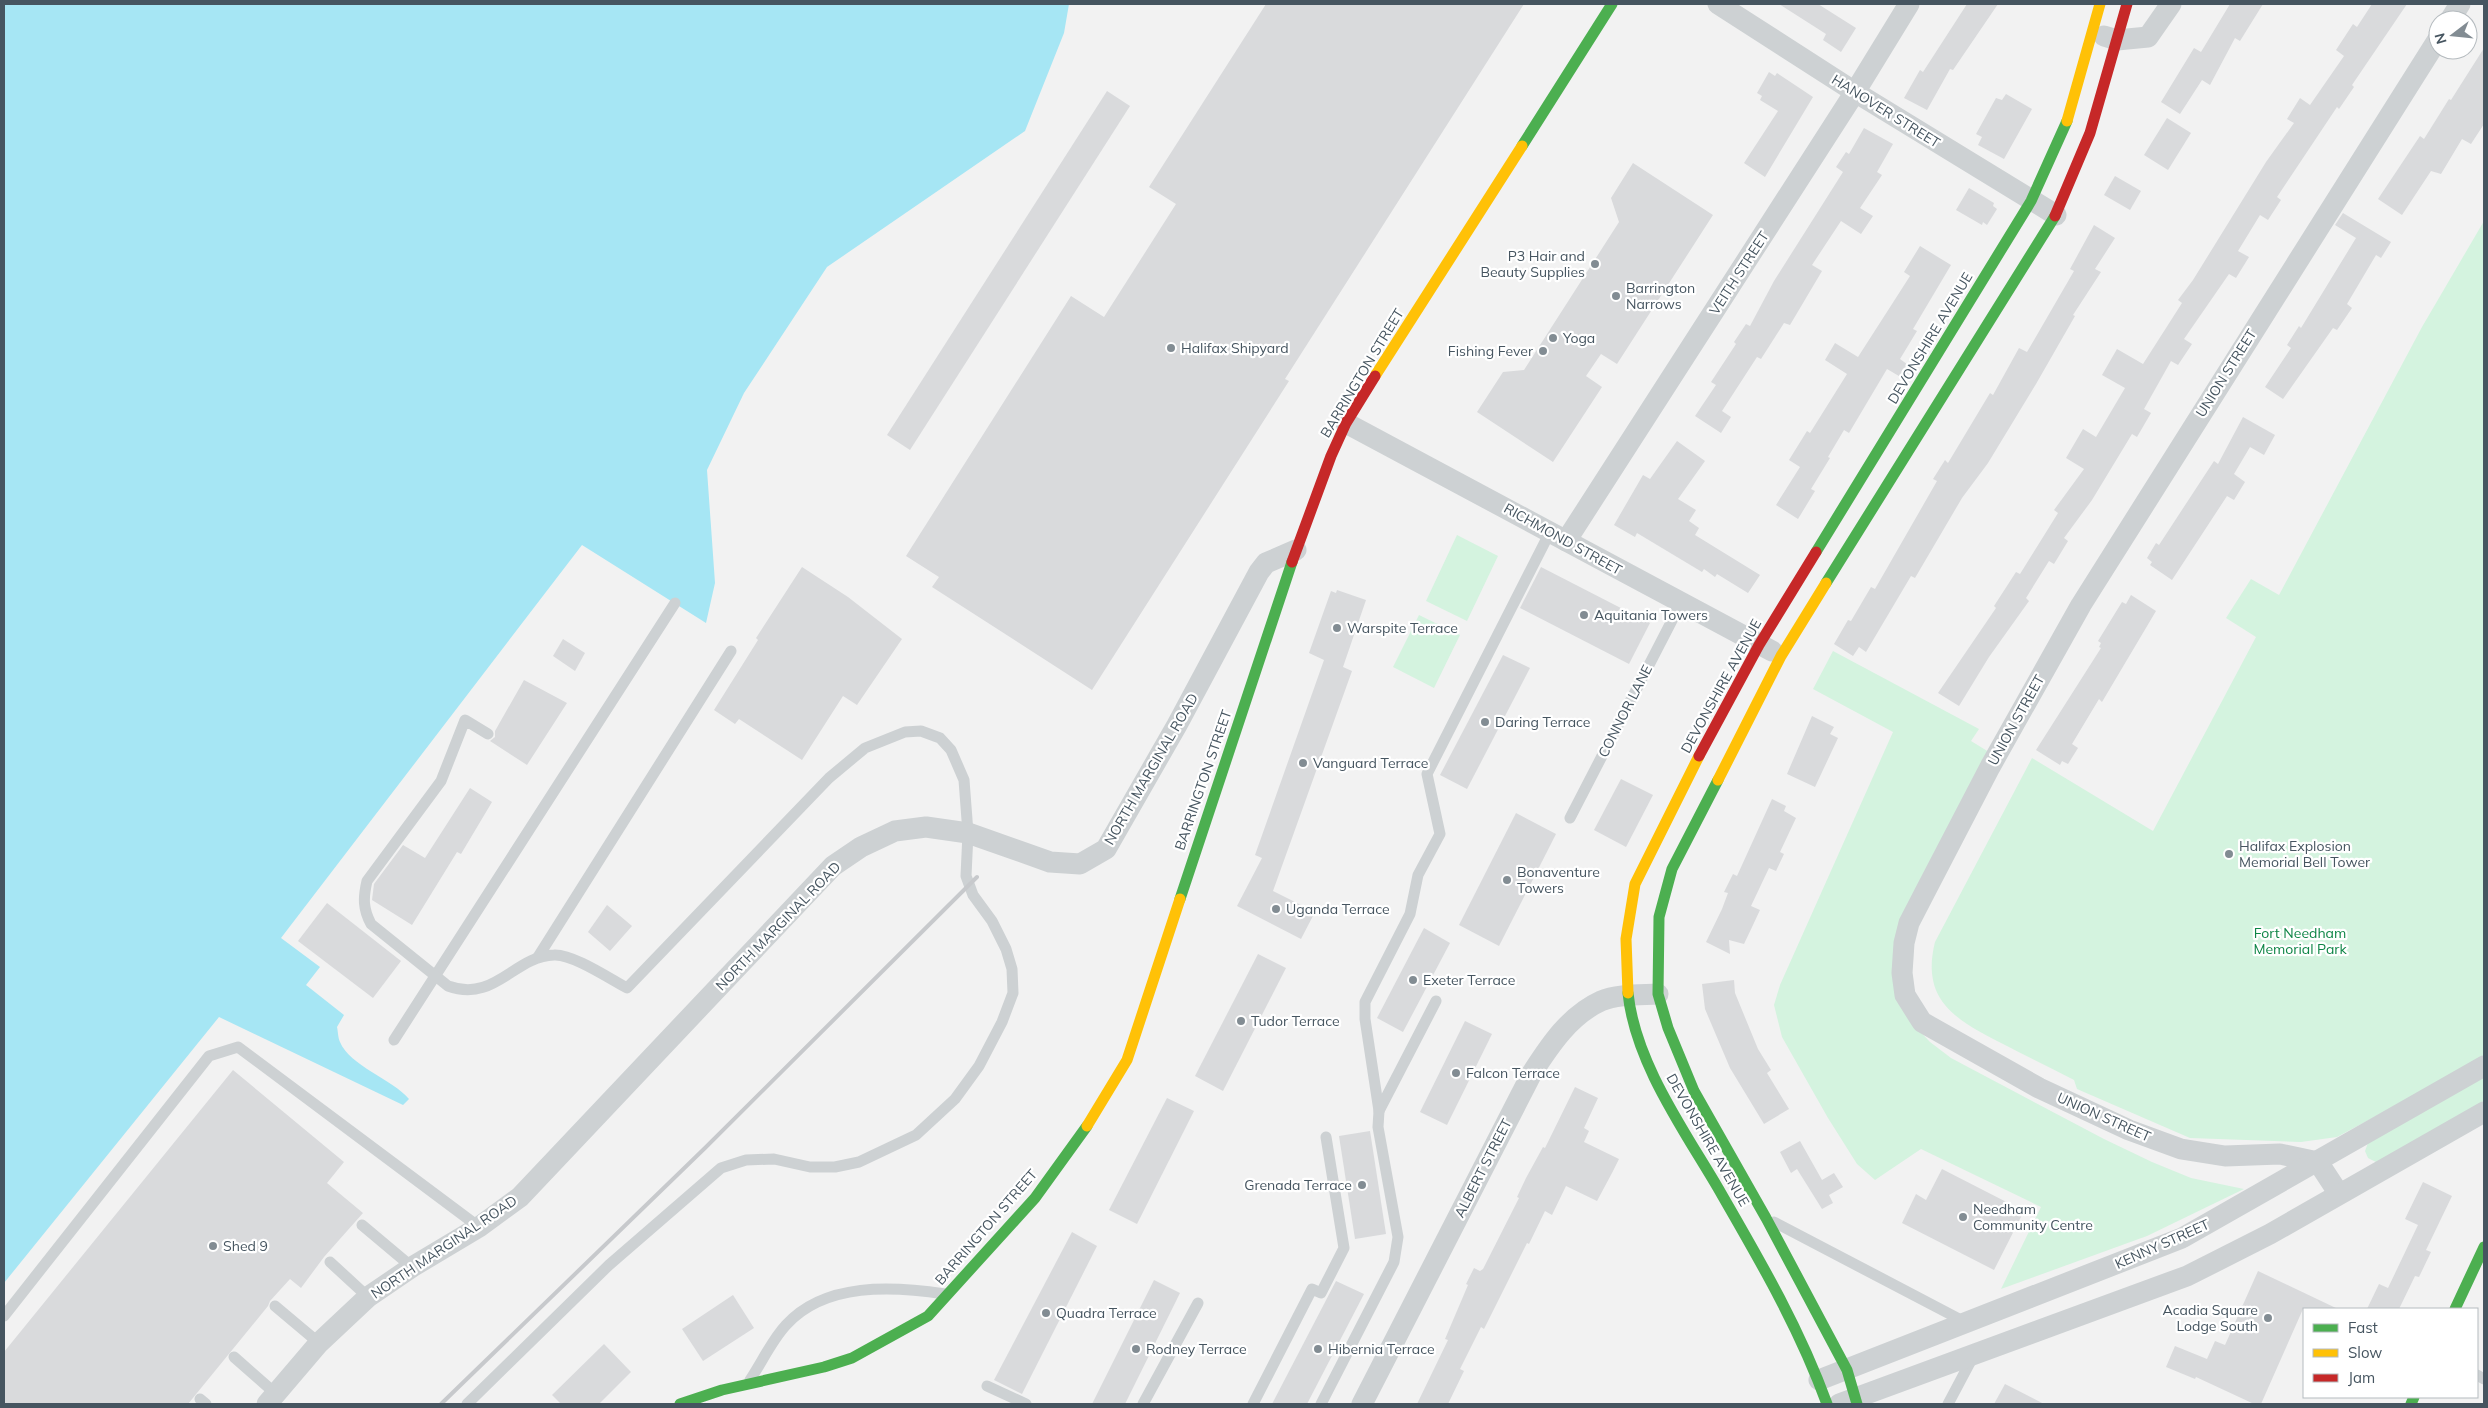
<svg xmlns="http://www.w3.org/2000/svg" width="2488" height="1408" viewBox="0 0 2488 1408" font-family="Mulish,sans-serif">
	<style>
		.green { fill: #d4f3df }
		.water { fill: #a6e6f4 }
		.building { fill: #d9dadc }
		.lines { fill: none; stroke-linecap: round; stroke-linejoin: round }
		.lane { stroke: #cdd1d3; stroke-width: 11 }
		.street { stroke: #cdd1d3; stroke-width: 21 }
		.fast { stroke: #4caf50; stroke-width: 11 }
		.slow { stroke: #ffc107; stroke-width: 11 }
		.jam { stroke: #c62828; stroke-width: 11 }
		.rail { stroke: #c7c9cc; stroke-width: 4 }
		.poi-dot { fill: #828c93; stroke: #fff; stroke-width: 2 }
		.labels { text-anchor: middle; dominant-baseline: central; stroke-width: 4.5; stroke-linejoin: round; paint-order: stroke }
		.street-label { font-size: 14px; fill: #465560; stroke: #fff }
		.poi-label { font-size: 14px; fill: #465560; stroke: #fff; text-anchor: start }
		.park-label { font-size: 14px; fill: #0e8546; stroke: #fff }
	</style>
	<rect width="100%" height="100%" fill="#f2f2f2"/>
	<g class="green">
		<path d="M2484,221V1058L2337,1137L2301,1142L2190,1138L2077,1089L2074,1080C2051,1068 2028,1057 2005,1045C1958,1021 1920,1002 1935,942L2032,758L2153,831L2256,637L2226,618L2251,579L2279,595L2422,327Z"/>
		<path d="M1457,535L1498,556L1467,621L1426,601Z"/>
		<path d="M1419,615L1460,635L1434,688L1393,667Z"/>
		<path d="M1833,651L1979,729L1971,741L1989,752L1911,907L1913,1024L1930,1042L1951,1058L2104,1139L2152,1162L2191,1178L2244,1189L2147,1236L2001,1289L2041,1207L1921,1149L1875,1180L1857,1164L1828,1118L1782,1037L1774,1005L1780,985L1893,732L1813,689Z"/>
		<path d="M2484,1077V1101L2388,1158L2376,1162L2368,1158L2365,1151L2368,1143Z"/>
	</g>
	<path class="water" d="M4,4H1069L1064,33L1025,131L827,267L744,393L707,470L715,583L706,623L582,545L281,938L320,967L306,985L344,1015L337,1027C338,1031 338,1038 340,1042C350,1066 392,1079 409,1099L403,1105L219,1017L4,1283Z"/>
	<g class="building">
		<path d="M1266,4H1524L1285,379L1289,381L1092,690L932,587L939,577L906,556L1071,296L1104,317L1176,204L1149,187Z"/>
		<path d="M1779,4H1818L1856,28L1841,52L1823,40L1826,34Z"/>
		<path d="M1967,4H1998L1953,70L1950,69L1927,110L1904,98L1920,70L1923,72Z"/>
		<path d="M2230,4H2263L2240,41L2235,38L2210,85L2202,80L2180,114L2161,102L2194,48L2201,52Z"/>
		<path d="M2372,4H2407L2352,85L2354,87L2339,109L2337,107L2277,197L2281,200L2268,220L2260,215L2238,251L2249,257L2236,278L2229,274L2184,339L2192,344L2178,365L2171,361L2144,409L2151,413L2137,437L2132,434L2092,500L2064,538L2068,541L2054,564L2049,561L2026,598L2029,601L1989,657L1959,706L1938,693L1996,608L1994,606L2016,572L2020,574L2058,513L2054,510L2084,469L2066,458L2083,429L2096,437L2125,388L2102,375L2117,349L2143,364L2182,303L2178,300L2193,280L2266,162L2294,123L2287,119L2300,98L2310,105L2344,56L2336,50L2353,24L2357,27Z"/>
		<path d="M2484,48V124L2471,144L2462,139L2441,174L2431,171L2402,215L2378,199L2420,136L2424,139L2449,99L2451,100Z"/>
		<path d="M1769,72L1775,76L1777,73L1813,97L1765,177L1744,163L1778,111L1760,100L1762,96L1757,93Z"/>
		<path d="M1107,91L1130,106L910,450L887,435Z"/>
		<path d="M2006,94L2032,109L2004,159L1978,145L1982,137L1976,134L1996,98L2002,100Z"/>
		<path d="M2167,118L2191,133L2168,170L2144,155Z"/>
		<path d="M1864,128L1893,144L1877,172L1882,175L1860,208L1873,216L1861,234L1841,221L1812,265L1822,271L1790,325L1784,323L1761,359L1757,357L1722,411L1731,417L1721,433L1695,416L1716,385L1711,382L1736,344L1734,342L1746,324L1750,326L1774,281L1843,172L1836,167L1846,152L1849,154Z"/>
		<path d="M1633,163L1713,215L1617,364L1601,354L1586,376L1602,387L1553,462L1477,412L1503,372L1524,370L1619,222L1611,198Z"/>
		<path d="M2115,176L2141,191L2130,210L2104,195Z"/>
		<path d="M1969,188L1994,203L1993,206L1997,209L1987,225L1983,222L1982,225L1956,210Z"/>
		<path d="M2343,213L2391,242L2381,258L2376,255L2347,304L2352,308L2337,330L2333,328L2283,399L2265,387L2291,348L2287,345L2299,326L2301,328L2356,238L2335,225Z"/>
		<path d="M2094,225L2115,238L2095,269L2101,272L2073,315L2075,316L2036,384L1988,463L1962,498L1915,578L1911,576L1866,652L1859,647L1853,656L1834,644L1848,620L1851,621L1871,587L1875,589L1937,481L1933,479L1945,460L1948,463L1990,393L1993,395L2019,348L2027,352L2074,271L2070,269Z"/>
		<path d="M1920,246L1951,265L1913,329L1917,331L1900,359L1911,367L1904,379L1887,369L1849,433L1844,430L1828,457L1830,458L1811,489L1815,491L1798,519L1776,505L1800,467L1789,460L1807,431L1810,433L1847,374L1825,360L1835,343L1858,357L1910,276L1904,272Z"/>
		<path d="M2243,417L2275,435L2264,455L2250,447L2234,474L2245,482L2234,500L2227,496L2172,580L2150,565L2152,562L2147,558L2156,543L2159,545L2214,461L2218,464Z"/>
		<path d="M1677,441L1705,461L1678,499L1696,510L1689,521L1699,528L1695,535L1760,575L1748,593L1717,574L1715,577L1704,569L1702,572L1637,533L1635,537L1614,525L1643,475L1650,479Z"/>
		<path d="M802,567L848,597L902,639L857,705L843,696L802,760L739,719L735,724L714,710L758,640L756,638Z"/>
		<path d="M1541,567L1650,623L1629,664L1520,608Z"/>
		<path d="M1337,590L1366,600L1343,667L1352,671L1273,891L1315,912L1301,939L1237,906L1262,858L1255,855L1324,660L1309,653L1331,591L1336,593Z"/>
		<path d="M2131,595L2156,611L2102,702L2099,699L2072,744L2078,748L2068,764L2062,761L2060,765L2036,750L2101,648L2099,647L2101,643L2098,641L2122,602L2126,604Z"/>
		<path d="M563,639L585,653L575,671L553,656Z"/>
		<path d="M1503,655L1530,668L1467,789L1440,775Z"/>
		<path d="M524,680L567,703L527,765L490,741L495,737V731Z"/>
		<path d="M1812,716L1834,727L1830,734L1838,738L1815,787L1787,774Z"/>
		<path d="M1621,779L1653,795L1626,847L1594,830Z"/>
		<path d="M470,788L492,802L461,854L457,852L412,925L372,900L374,884L403,845L425,858Z"/>
		<path d="M1772,799L1786,806L1784,811L1796,818L1780,852L1784,854L1776,871L1769,868L1751,906L1760,910L1753,925L1744,944L1729,940L1730,954L1706,942L1722,909L1728,893L1724,892L1733,874L1737,876Z"/>
		<path d="M1516,813L1556,834L1499,946L1459,925Z"/>
		<path d="M327,903L401,961L373,998L298,941Z"/>
		<path d="M607,905L632,926L610,951L588,932Z"/>
		<path d="M1424,928L1450,943L1403,1032L1377,1018Z"/>
		<path d="M1258,954L1286,968L1223,1091L1195,1076Z"/>
		<path d="M1734,980L1735,993L1758,1049L1771,1070L1767,1073L1789,1109L1764,1124L1730,1068L1705,1009L1702,984Z"/>
		<path d="M1465,1021L1492,1034L1447,1125L1420,1112Z"/>
		<path d="M233,1070L344,1162L327,1183L363,1213L324,1257L301,1288L290,1279L270,1301L268,1306L188,1404H4V1352Z"/>
		<path d="M1575,1087L1598,1098L1584,1128L1589,1131L1584,1142L1619,1159L1612,1173L1597,1201L1566,1186L1552,1215L1545,1211L1529,1244L1527,1243L1484,1329L1481,1327L1460,1369L1464,1371L1448,1404H1417L1448,1340L1445,1339L1468,1285L1466,1284L1474,1268L1480,1271L1483,1269L1519,1198L1517,1197L1526,1178L1543,1147L1545,1148Z"/>
		<path d="M1167,1098L1194,1111L1137,1224L1109,1210Z"/>
		<path d="M1370,1131L1386,1234L1355,1239L1339,1136Z"/>
		<path d="M1800,1141L1822,1180L1834,1173L1843,1187L1829,1195L1833,1203L1822,1209L1797,1169L1791,1173L1780,1152Z"/>
		<path d="M1942,1169L2024,1211L1994,1270L1902,1223L1916,1194L1926,1200Z"/>
		<path d="M2423,1182L2452,1196L2426,1250L2431,1252L2419,1277L2415,1276L2399,1309H2367L2379,1284L2388,1288L2418,1225L2405,1219Z"/>
		<path d="M1072,1232L1097,1246L1022,1394L994,1380Z"/>
		<path d="M2258,1271L2338,1309H2303L2261,1404H2254L2196,1377L2195,1379L2166,1367L2175,1346L2207,1359L2215,1341L2225,1345Z"/>
		<path d="M1154,1280L1180,1293L1125,1404H1092Z"/>
		<path d="M1336,1281L1364,1294L1307,1404H1272Z"/>
		<path d="M733,1295L754,1328L703,1361L682,1329Z"/>
		<path d="M604,1344L631,1372L599,1404H561L552,1395Z"/>
		<path d="M2005,1384L2044,1404H1994Z"/>
	</g>
	<g class="lines">
		<g class="lane">
			<path d="M1570,818L1681,603"/>
			<path d="M538,957L731,651"/>
			<path d="M394,1040L675,603"/>
			<path d="M1379,1111L1436,1001"/>
			<path d="M1774,1222L1965,1322"/>
			<path d="M362,1225L412,1267"/>
			<path d="M330,1262L368,1297"/>
			<path d="M275,1306L319,1343"/>
			<path d="M4,1316L209,1056L238,1047L479,1227"/>
			<path d="M234,1357L276,1394"/>
			<path d="M2477,1375L2484,1379"/>
			<path d="M750,1380C762,1362 772,1340 786,1325C825,1282 893,1286 945,1294"/>
			<path d="M987,1386L1026,1404"/>
			<path d="M200,1399L206,1404"/>
			<path d="M467,1404L609,1265L721,1168L746,1160L774,1159L810,1167H835L859,1162L916,1135L955,1099L979,1066L1002,1022L1013,993L1012,969L1006,949L992,921L973,895L966,876L968,833L964,780L951,750L940,738L921,731L905,732L865,748L829,778L627,988C610,979 573,954 554,955C514,956 495,1003 448,986L371,924C363,909 363,898 367,881L441,781L465,720L488,734"/>
			<path d="M1143,1404L1198,1303"/>
			<path d="M1253,1404L1312,1289L1321,1293L1344,1248L1326,1137"/>
			<path d="M1321,1404L1394,1262L1398,1237L1378,1127L1379,1111L1365,1019V1002L1410,914L1418,875L1440,834L1427,774L1550,532"/>
			<path d="M1948,1404L1974,1355"/>
		</g>
		<g class="street">
			<path d="M1718,4L1855,92L2056,215"/>
			<path d="M2450,20L2460,4"/>
			<path d="M2104,36L2117,40L2148,37L2171,4"/>
			<path d="M1346,423L1772,651"/>
			<path d="M1566,541L1855,92L1909,4"/>
			<path d="M2339,1194L2318,1162L2280,1154L2225,1156L2181,1149L2129,1130L2039,1088L1922,1022L1905,995L1902,973L1904,943L1909,923L1925,892L1990,767L2081,605L2438,39"/>
			<path d="M1819,1380L2182,1238L2484,1066"/>
			<path d="M267,1404L319,1343L368,1297L412,1267L479,1227L520,1197L833,866L861,847L895,831L926,827L968,833L1050,862L1080,864L1106,849L1177,725L1259,572L1266,563L1296,550"/>
			<path d="M1362,1404L1532,1073C1550,1045 1570,1015 1601,1001C1617,994 1640,995 1658,994"/>
			<path d="M1839,1404L2187,1276L2270,1234L2484,1112"/>
		</g>
		<g class="fast">
			<path d="M1522,146L1612,4"/>
			<path d="M1816,552L2031,201L2067,121"/>
			<path d="M1826,583L2055,216"/>
			<path d="M1718,780L1672,869L1659,917L1658,994L1668,1028L1694,1091L1766,1218L1847,1370L1857,1404"/>
			<path d="M1180,899L1292,562"/>
			<path d="M1628,993C1635,1062 1684,1130 1718,1188C1759,1259 1799,1327 1827,1404"/>
			<path d="M2455,1309L2484,1247"/>
			<path d="M680,1404L722,1390L824,1367L852,1358L928,1316L1035,1198L1087,1126"/>
			<path d="M2411,1404L2414,1397"/>
		</g>
		<g class="slow">
			<path d="M2067,121L2100,4"/>
			<path d="M1375,376L1522,146"/>
			<path d="M1718,780L1781,656L1826,583"/>
			<path d="M1628,993L1626,939L1635,884L1699,756"/>
			<path d="M1087,1126L1127,1060L1180,899"/>
		</g>
		<g class="jam">
			<path d="M2055,216L2090,133L2127,4"/>
			<path d="M1292,562L1331,456L1346,423L1375,376"/>
			<path d="M1699,756L1759,645L1816,552"/>
		</g>
		<path class="rail" d="M441,1404L705,1148L977,877"/>
	</g>
	<g class="poi-dot">
		<circle cx="1595" cy="264" r="5"/>
		<circle cx="1616" cy="296" r="5"/>
		<circle cx="1553" cy="338" r="5"/>
		<circle cx="1171" cy="348" r="5"/>
		<circle cx="1543" cy="351" r="5"/>
		<circle cx="1584" cy="615" r="5"/>
		<circle cx="1337" cy="628" r="5"/>
		<circle cx="1485" cy="722" r="5"/>
		<circle cx="1303" cy="763" r="5"/>
		<circle cx="2229" cy="854" r="5"/>
		<circle cx="1507" cy="880" r="5"/>
		<circle cx="1276" cy="909" r="5"/>
		<circle cx="1413" cy="980" r="5"/>
		<circle cx="1241" cy="1021" r="5"/>
		<circle cx="1456" cy="1073" r="5"/>
		<circle cx="1362" cy="1185" r="5"/>
		<circle cx="1963" cy="1217" r="5"/>
		<circle cx="213" cy="1246" r="5"/>
		<circle cx="1046" cy="1313" r="5"/>
		<circle cx="2268" cy="1318" r="5"/>
		<circle cx="1136" cy="1349" r="5"/>
		<circle cx="1318" cy="1349" r="5"/>
	</g>
	<g class="labels">
		<g class="street-label">
			<text transform="translate(1886 111) rotate(32)">HANOVER STREET</text>
			<text transform="translate(1739 273) rotate(-57)">VEITH STREET</text>
			<text transform="translate(1930 338) rotate(-59)">DEVONSHIRE AVENUE</text>
			<text transform="translate(1362 373) rotate(-59)">BARRINGTON STREET</text>
			<text transform="translate(2226 373) rotate(-58)">UNION STREET</text>
			<text transform="translate(1563 539) rotate(29)">RICHMOND STREET</text>
			<text transform="translate(1721 686) rotate(-61)">DEVONSHIRE AVENUE</text>
			<text transform="translate(1625 711) rotate(-63)">CONNOR LANE</text>
			<text transform="translate(2016 720) rotate(-61)">UNION STREET</text>
			<text transform="translate(1151 769) rotate(-60)">NORTH MARGINAL ROAD</text>
			<text transform="translate(1203 780) rotate(-71)">BARRINGTON STREET</text>
			<text transform="translate(778 926) rotate(-46)">NORTH MARGINAL ROAD</text>
			<text transform="translate(2104 1117) rotate(24)">UNION STREET</text>
			<text transform="translate(1708 1140) rotate(60)">DEVONSHIRE AVENUE</text>
			<text transform="translate(1483 1168) rotate(-63)">ALBERT STREET</text>
			<text transform="translate(986 1227) rotate(-49)">BARRINGTON STREET</text>
			<text transform="translate(2162 1244) rotate(-24)">KENNY STREET</text>
			<text transform="translate(444 1247) rotate(-34)">NORTH MARGINAL ROAD</text>
		</g>
		<g class="poi-label">
			<text x="1585" y="256" text-anchor="end">P3 Hair and<tspan x="1585" dy="16">Beauty Supplies</tspan></text>
			<text x="1626" y="288">Barrington<tspan x="1626" dy="16">Narrows</tspan></text>
			<text x="1563" y="338">Yoga</text>
			<text x="1181" y="348">Halifax Shipyard</text>
			<text x="1533" y="351" text-anchor="end">Fishing Fever</text>
			<text x="1594" y="615">Aquitania Towers</text>
			<text x="1347" y="628">Warspite Terrace</text>
			<text x="1495" y="722">Daring Terrace</text>
			<text x="1313" y="763">Vanguard Terrace</text>
			<text x="2239" y="846">Halifax Explosion<tspan x="2239" dy="16">Memorial Bell Tower</tspan></text>
			<text x="1517" y="872">Bonaventure<tspan x="1517" dy="16">Towers</tspan></text>
			<text x="1286" y="909">Uganda Terrace</text>
			<text x="1423" y="980">Exeter Terrace</text>
			<text x="1251" y="1021">Tudor Terrace</text>
			<text x="1466" y="1073">Falcon Terrace</text>
			<text x="1352" y="1185" text-anchor="end">Grenada Terrace</text>
			<text x="1973" y="1209">Needham<tspan x="1973" dy="16">Community Centre</tspan></text>
			<text x="223" y="1246">Shed 9</text>
			<text x="2258" y="1310" text-anchor="end">Acadia Square<tspan x="2258" dy="16">Lodge South</tspan></text>
			<text x="1056" y="1313">Quadra Terrace</text>
			<text x="1146" y="1349">Rodney Terrace</text>
			<text x="1328" y="1349">Hibernia Terrace</text>
		</g>
		<g class="park-label">
			<text x="2300" y="933">Fort Needham<tspan x="2300" dy="16">Memorial Park</tspan></text>
		</g>
	</g>
	<rect width="2488" height="1408" fill="none" stroke="#465560" stroke-width="10"/>
	<rect x="2303" y="1308" width="175" height="90" fill="#ffffff" stroke="#b5bbbf"/>
	<rect x="2313" y="1324" width="25" height="8" fill="#4caf50" stroke="#b5bbbf"/>
	<text x="2348" y="1333" font-size="15" fill="#465560">Fast</text>
	<rect x="2313" y="1349" width="25" height="8" fill="#ffc107" stroke="#b5bbbf"/>
	<text x="2348" y="1358" font-size="15" fill="#465560">Slow</text>
	<rect x="2313" y="1374" width="25" height="8" fill="#c62828" stroke="#b5bbbf"/>
	<text x="2348" y="1383" font-size="15" fill="#465560">Jam</text>
	<g transform="translate(2453 35) rotate(254)"><circle r="24" fill="#ffffff" stroke="#b5bbbf"/>
	<path d="M0-4L9 19L0 12L-9 19Z" fill="#828c93"/>
	<text y="-8" font-size="14" font-weight="bold" text-anchor="middle" fill="#465560">N</text>
	</g>
</svg>
